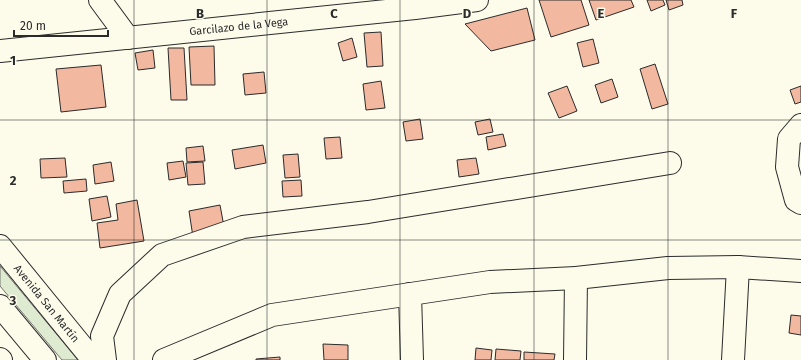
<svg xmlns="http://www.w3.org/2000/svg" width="801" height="360" viewBox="0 0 801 360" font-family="'Fira Sans',sans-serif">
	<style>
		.green { fill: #deebd1; stroke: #74746e }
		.building { fill: #f2b8a0; stroke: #2b2b2b }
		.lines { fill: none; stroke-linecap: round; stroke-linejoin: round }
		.minor-casing { stroke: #2b2b2b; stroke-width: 24 }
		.minor { stroke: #fdfbea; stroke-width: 22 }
		.grid { fill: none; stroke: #2b2b2b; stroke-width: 1; stroke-opacity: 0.55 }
		.labels { text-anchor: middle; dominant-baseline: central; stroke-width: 3; stroke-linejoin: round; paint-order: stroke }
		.street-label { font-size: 11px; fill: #2b2b2b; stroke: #fdfbea }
		.grid-label { font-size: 13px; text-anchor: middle; font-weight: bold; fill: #2b2b2b; stroke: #fdfbea; stroke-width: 3; stroke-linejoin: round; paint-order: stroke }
	</style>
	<rect width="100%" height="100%" fill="#fdfbea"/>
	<path class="green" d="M0,266L78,360H62L0,286Z"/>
	<g class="building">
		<path d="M539,0H581L589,25L551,37Z"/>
		<path d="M589,0H631L634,7L596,20Z"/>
		<path d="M647,0H663L665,5L651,11Z"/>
		<path d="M666,0H682L683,5L669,10Z"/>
		<path d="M527,8L535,40L491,51L465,24Z"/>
		<path d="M381,32L383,66L367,67L364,33Z"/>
		<path d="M352,38L357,57L343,61L338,43Z"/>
		<path d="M593,39L599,63L583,67L577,43Z"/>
		<path d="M214,46L215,85H191L189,47Z"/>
		<path d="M168,48H184L187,100H171Z"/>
		<path d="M153,50L155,68L138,70L135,53Z"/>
		<path d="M655,64L668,104L652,109L640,69Z"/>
		<path d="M101,65L106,107L61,112L56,69Z"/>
		<path d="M264,72L266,93L245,95L243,74Z"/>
		<path d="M612,79L618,97L601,103L595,85Z"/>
		<path d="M381,81L385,108L366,110L363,84Z"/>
		<path d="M567,86L577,111L559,118L548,93Z"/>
		<path d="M801,86V102L795,104L790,90Z"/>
		<path d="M420,119L423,139L406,141L403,122Z"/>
		<path d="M490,119L493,132L478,135L475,122Z"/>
		<path d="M503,134L506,146L488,150L486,137Z"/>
		<path d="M340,137L342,158L326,159L324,138Z"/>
		<path d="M263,145L266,163L235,169L232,150Z"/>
		<path d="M203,146L205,161L187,162L186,148Z"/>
		<path d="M298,154L300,177L285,178L283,155Z"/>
		<path d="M65,158L67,177L41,178L40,159Z"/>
		<path d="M476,158L479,174L459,177L457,160Z"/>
		<path d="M183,161L186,177L169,180L167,163Z"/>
		<path d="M111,162L114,181L95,184L93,165Z"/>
		<path d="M203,162L205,184L188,185L186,163Z"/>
		<path d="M86,179L87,191L64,193L63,181Z"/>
		<path d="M301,180L302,196L283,197L282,181Z"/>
		<path d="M107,196L111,217L92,221L89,199Z"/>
		<path d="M137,200L144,241L100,248L97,223L118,220L116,204Z"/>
		<path d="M220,205L225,232L193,237L189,211Z"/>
		<path d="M791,315L801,316V335L789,333Z"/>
		<path d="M323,344L348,345V360H324Z"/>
		<path d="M476,348L492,350L491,360H475Z"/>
		<path d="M496,349L521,351L520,360H495Z"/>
		<path d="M524,352L555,354L554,360H524Z"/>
		<path d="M280,357V360H256V359Z"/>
	</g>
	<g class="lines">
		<defs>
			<g id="minor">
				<path d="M100,0L128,38"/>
				<path id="s1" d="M0,51L415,8L477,0"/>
				<path d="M801,125L789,139L787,167L796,200L801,203"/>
				<path id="s2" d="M0,246L93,360"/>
				<path d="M410,294L412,360"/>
				<path d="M0,306L45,360"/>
				<path d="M0,359L1,360"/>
				<path d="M105,360L102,336L120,294L162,255L243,227L368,212L670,163"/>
				<path d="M164,360L272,315L490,282L576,278L668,268L738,267L801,271"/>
				<path d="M575,360L576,278"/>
				<path d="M733,360L738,267"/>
			</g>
		</defs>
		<use href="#minor" class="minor-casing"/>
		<use href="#minor" class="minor"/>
	</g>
	<path class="grid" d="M134,0V360M267,0V360M400,0V360M534,0V360M668,0V360M0,120H801M0,240H801"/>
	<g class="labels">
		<g class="street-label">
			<text stroke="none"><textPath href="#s1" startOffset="240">Garcilazo de la Vega</textPath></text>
			<text stroke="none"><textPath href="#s2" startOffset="74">Avenida San Martín</textPath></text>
		</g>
	</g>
	<g class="grid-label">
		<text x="200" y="18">B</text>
		<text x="334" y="18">C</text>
		<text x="467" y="18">D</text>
		<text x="601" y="18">E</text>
		<text x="734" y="18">F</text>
		<text x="13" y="65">1</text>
		<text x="13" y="185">2</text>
		<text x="13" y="305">3</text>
	</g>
	<path d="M14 30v6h94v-6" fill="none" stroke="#2b2b2b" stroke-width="2"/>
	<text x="20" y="30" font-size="12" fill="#2b2b2b" stroke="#fdfbea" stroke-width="3" paint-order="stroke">20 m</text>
</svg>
